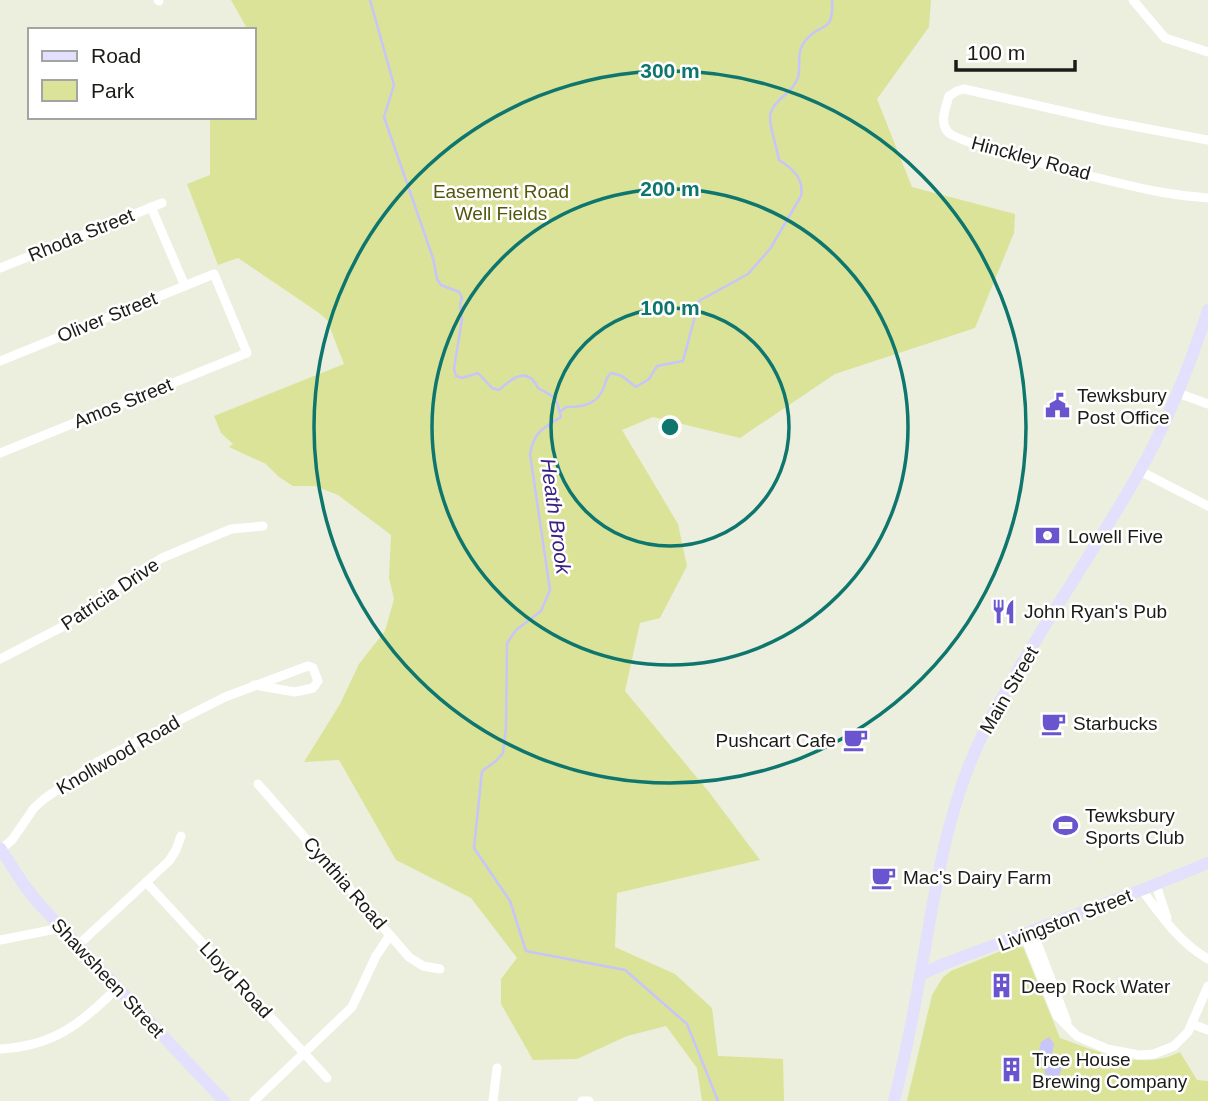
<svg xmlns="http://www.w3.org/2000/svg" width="1208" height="1101" viewBox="0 0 1208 1101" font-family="Helvetica,sans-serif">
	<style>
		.green { fill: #dbe399 }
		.water { fill: #c7c5fa }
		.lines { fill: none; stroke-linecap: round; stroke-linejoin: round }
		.stream { stroke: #c7c5fa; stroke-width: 2.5 }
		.street { stroke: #fff; stroke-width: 9 }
		.secondary { stroke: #e2e0fc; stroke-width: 12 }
		.ring { fill: none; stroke: #0f766e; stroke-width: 3.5 }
		.labels { text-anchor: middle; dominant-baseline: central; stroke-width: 5; stroke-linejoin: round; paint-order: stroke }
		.street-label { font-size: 19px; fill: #1b1c16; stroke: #fff }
		.park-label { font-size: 19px; fill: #52570e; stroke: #fff }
		.poi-label { font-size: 19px; fill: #1b1c16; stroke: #fff; text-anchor: start }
		.water-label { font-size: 21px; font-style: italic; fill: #3a2284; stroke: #fff }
		.centre { fill: #0f766e; stroke: #fff; stroke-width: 3.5 }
		.ring-label { font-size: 21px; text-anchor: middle; font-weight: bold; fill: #0f766e; stroke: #fff; stroke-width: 5; stroke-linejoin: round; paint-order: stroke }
	</style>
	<rect width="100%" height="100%" fill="#ecefde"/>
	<g class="green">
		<path d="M231,0H931L929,27L877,99L912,187L1015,214L1014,233L975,328L835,374L740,438L653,417L622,430L678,524L687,566L660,618L640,623L625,691L709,792L760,860L617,893L615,947L675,974L712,1008L718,1056L783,1059L784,1101H702L697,1068L666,1026L627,1036L577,1059L533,1060L501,1004V979L517,958L471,898L396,860L339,760L304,762L340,704L359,664L385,631L394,599L389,578L391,535L338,495L315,486H293L279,477L266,464L229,447L233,444L221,433L214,416L344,364L327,320L319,313L238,258L218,265L187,184L210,175V117H254V30H248Z"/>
		<path d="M1018,944L1023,947L1060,1038C1097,1051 1141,1072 1180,1052L1197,1080L1208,1081V1101H907L932,995L943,977L951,971Z"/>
	</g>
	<path class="water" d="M1049,1037L1054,1044L1051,1058L1062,1067L1059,1076L1054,1082L1047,1080L1043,1064L1038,1057L1041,1042Z"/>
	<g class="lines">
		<g class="stream">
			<path d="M370,0L394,85L384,117L433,258L437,279L441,285L459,292L462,298L460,304L462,319L454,369L456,376L462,378L478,373L492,388L499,390C511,379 527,365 538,388C556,398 556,396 561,417C543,428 534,432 530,454L550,590L541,611L516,630L507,643L506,728L503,753L496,761L482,771L474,848L510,901L526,951L625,970L687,1024L718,1101"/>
			<path d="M561,411L566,407C578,407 594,406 601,393C606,386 604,379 611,373L622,376L636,387L649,379L657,366L683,361L699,301L748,274L770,249L801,196C804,178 793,169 779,160C777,147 770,130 770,117C771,100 794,93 798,77C801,65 796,52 805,41C821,20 834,36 832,0"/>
		</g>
		<g class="street">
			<path d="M158,0L159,1"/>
			<path d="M1133,0L1165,38L1208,52"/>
			<path d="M1208,140L1106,121L964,89L957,91L949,96C946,107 939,122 948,132C958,145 1133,187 1160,192C1176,195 1192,197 1208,198"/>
			<path d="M151,207L185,286"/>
			<path d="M0,268L162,203"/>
			<path d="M0,361L214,274L247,353L0,453"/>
			<path d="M1178,393L1208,404"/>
			<path d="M1140,471L1208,506"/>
			<path d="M0,659L60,628L131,577L162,558L231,529L263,526"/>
			<path d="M258,784L409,957L423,966L440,969"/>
			<path d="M0,850L12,840L34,808L44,799L99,761L225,697L308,666L313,668L318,681L313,688L295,692L254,685"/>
			<path d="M146,882L327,1078"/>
			<path d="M1156,885L1167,918"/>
			<path d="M1142,890C1161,916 1180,943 1208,959"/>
			<path d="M1033,932L1067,1022"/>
			<path d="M1024,934L1057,1016L1077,1036L1107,1049L1139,1055L1154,1054L1174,1046L1188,1032L1208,986"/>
			<path d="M0,940L61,928"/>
			<path d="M77,946L169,861L176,850L181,836"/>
			<path d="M1192,1024L1208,1030"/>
			<path d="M0,1049C53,1046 80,1025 117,988"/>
			<path d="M254,1101L352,1007L376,956L390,935"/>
			<path d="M493,1101L497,1068"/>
			<path d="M582,1101H589"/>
		</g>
		<g class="secondary">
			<path d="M0,848L24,885L40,905L224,1101"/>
			<path d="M920,975L946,963L1144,889L1208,863"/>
			<path d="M894,1101C904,1060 913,1018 920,976C935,894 945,812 982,736C1027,646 1087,564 1137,476C1167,424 1189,368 1208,310"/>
		</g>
	</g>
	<g class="ring">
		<circle cx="670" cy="427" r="119"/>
		<circle cx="670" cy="427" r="238"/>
		<circle cx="670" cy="427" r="356"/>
	</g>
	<defs>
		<symbol id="civic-bare" viewBox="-9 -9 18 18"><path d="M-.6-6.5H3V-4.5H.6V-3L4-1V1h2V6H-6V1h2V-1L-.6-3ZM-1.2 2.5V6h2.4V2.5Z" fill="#6a55cf" stroke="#fff" stroke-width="2.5" paint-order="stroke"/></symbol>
		<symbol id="bank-bare" viewBox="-9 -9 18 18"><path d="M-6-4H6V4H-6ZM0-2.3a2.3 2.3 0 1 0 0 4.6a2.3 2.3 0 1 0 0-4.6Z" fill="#6a55cf" stroke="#fff" stroke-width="2.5" paint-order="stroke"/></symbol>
		<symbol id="restaurant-bare" viewBox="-9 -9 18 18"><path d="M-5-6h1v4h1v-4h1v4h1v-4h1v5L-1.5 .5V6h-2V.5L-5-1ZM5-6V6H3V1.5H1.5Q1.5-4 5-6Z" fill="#6a55cf" stroke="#fff" stroke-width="2.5" paint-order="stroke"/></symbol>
		<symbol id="cafe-bare" viewBox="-9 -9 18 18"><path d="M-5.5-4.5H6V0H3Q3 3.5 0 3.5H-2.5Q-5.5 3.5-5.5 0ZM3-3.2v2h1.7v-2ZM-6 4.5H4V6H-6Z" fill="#6a55cf" stroke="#fff" stroke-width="2.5" paint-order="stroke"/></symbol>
		<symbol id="stadium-bare" viewBox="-9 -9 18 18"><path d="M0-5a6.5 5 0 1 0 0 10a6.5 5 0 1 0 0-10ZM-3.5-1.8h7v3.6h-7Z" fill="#6a55cf" stroke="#fff" stroke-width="2.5" paint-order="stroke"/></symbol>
		<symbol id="building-bare" viewBox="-9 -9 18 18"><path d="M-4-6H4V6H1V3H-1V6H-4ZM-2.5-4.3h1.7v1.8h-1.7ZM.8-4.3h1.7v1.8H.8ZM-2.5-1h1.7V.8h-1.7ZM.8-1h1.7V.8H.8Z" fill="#6a55cf" stroke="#fff" stroke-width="2.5" paint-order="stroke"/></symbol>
	</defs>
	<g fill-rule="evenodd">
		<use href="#civic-bare" x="1040" y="388" width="35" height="35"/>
		<use href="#bank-bare" x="1030" y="518" width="35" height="35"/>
		<use href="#restaurant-bare" x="986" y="594" width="35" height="35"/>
		<use href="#cafe-bare" x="1036" y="706" width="35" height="35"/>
		<use href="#cafe-bare" x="838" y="722" width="35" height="35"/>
		<use href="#stadium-bare" x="1048" y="808" width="35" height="35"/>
		<use href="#cafe-bare" x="866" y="860" width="35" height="35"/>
		<use href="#building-bare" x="984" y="968" width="35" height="35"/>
		<use href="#building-bare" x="994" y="1052" width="35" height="35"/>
	</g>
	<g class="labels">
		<g class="street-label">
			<text transform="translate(1031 158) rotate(15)">Hinckley Road</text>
			<text transform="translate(81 235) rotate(-22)">Rhoda Street</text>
			<text transform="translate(107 317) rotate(-22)">Oliver Street</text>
			<text transform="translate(123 403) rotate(-22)">Amos Street</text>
			<text transform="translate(110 594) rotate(-34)">Patricia Drive</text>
			<text transform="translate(1009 690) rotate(-60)">Main Street</text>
			<text transform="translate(118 755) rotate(-30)">Knollwood Road</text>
			<text transform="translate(345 883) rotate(49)">Cynthia Road</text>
			<text transform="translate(1065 920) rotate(-21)">Livingston Street</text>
			<text transform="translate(108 978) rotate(47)">Shawsheen Street</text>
			<text transform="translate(236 980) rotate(47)">Lloyd Road</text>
		</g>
		<g class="park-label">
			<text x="501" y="191">Easement Road<tspan x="501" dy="22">Well Fields</tspan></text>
		</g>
		<g class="poi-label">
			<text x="1077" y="395">Tewksbury<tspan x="1077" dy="22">Post Office</tspan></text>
			<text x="1068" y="536">Lowell Five</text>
			<text x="1024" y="611">John Ryan's Pub</text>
			<text x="1073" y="723">Starbucks</text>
			<text x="836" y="740" text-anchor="end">Pushcart Cafe</text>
			<text x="1085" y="815">Tewksbury<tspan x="1085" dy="22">Sports Club</tspan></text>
			<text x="903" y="877">Mac's Dairy Farm</text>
			<text x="1021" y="986">Deep Rock Water</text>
			<text x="1032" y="1059">Tree House<tspan x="1032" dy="22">Brewing Company</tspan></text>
		</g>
		<g class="water-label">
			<text transform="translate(556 516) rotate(82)">Heath Brook</text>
		</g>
	</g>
	<circle cx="670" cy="427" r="10" class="centre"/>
	<g class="ring-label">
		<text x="670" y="78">300 m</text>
		<text x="670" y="196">200 m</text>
		<text x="670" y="315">100 m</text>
	</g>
	<rect x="28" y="28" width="228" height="91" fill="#ffffff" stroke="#a4a4a2" stroke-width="2"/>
	<rect x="42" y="51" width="35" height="10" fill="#e2e0fc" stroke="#a4a4a2" stroke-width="2"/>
	<text x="91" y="63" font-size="21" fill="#1b1c16">Road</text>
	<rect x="42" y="80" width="35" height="21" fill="#dbe399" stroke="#a4a4a2" stroke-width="2"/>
	<text x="91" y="98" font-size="21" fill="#1b1c16">Park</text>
	<path d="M956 60v10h119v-10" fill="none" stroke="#1b1c16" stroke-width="3.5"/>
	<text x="967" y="60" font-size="21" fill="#1b1c16" stroke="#ffffff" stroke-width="5" paint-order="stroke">100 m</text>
</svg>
